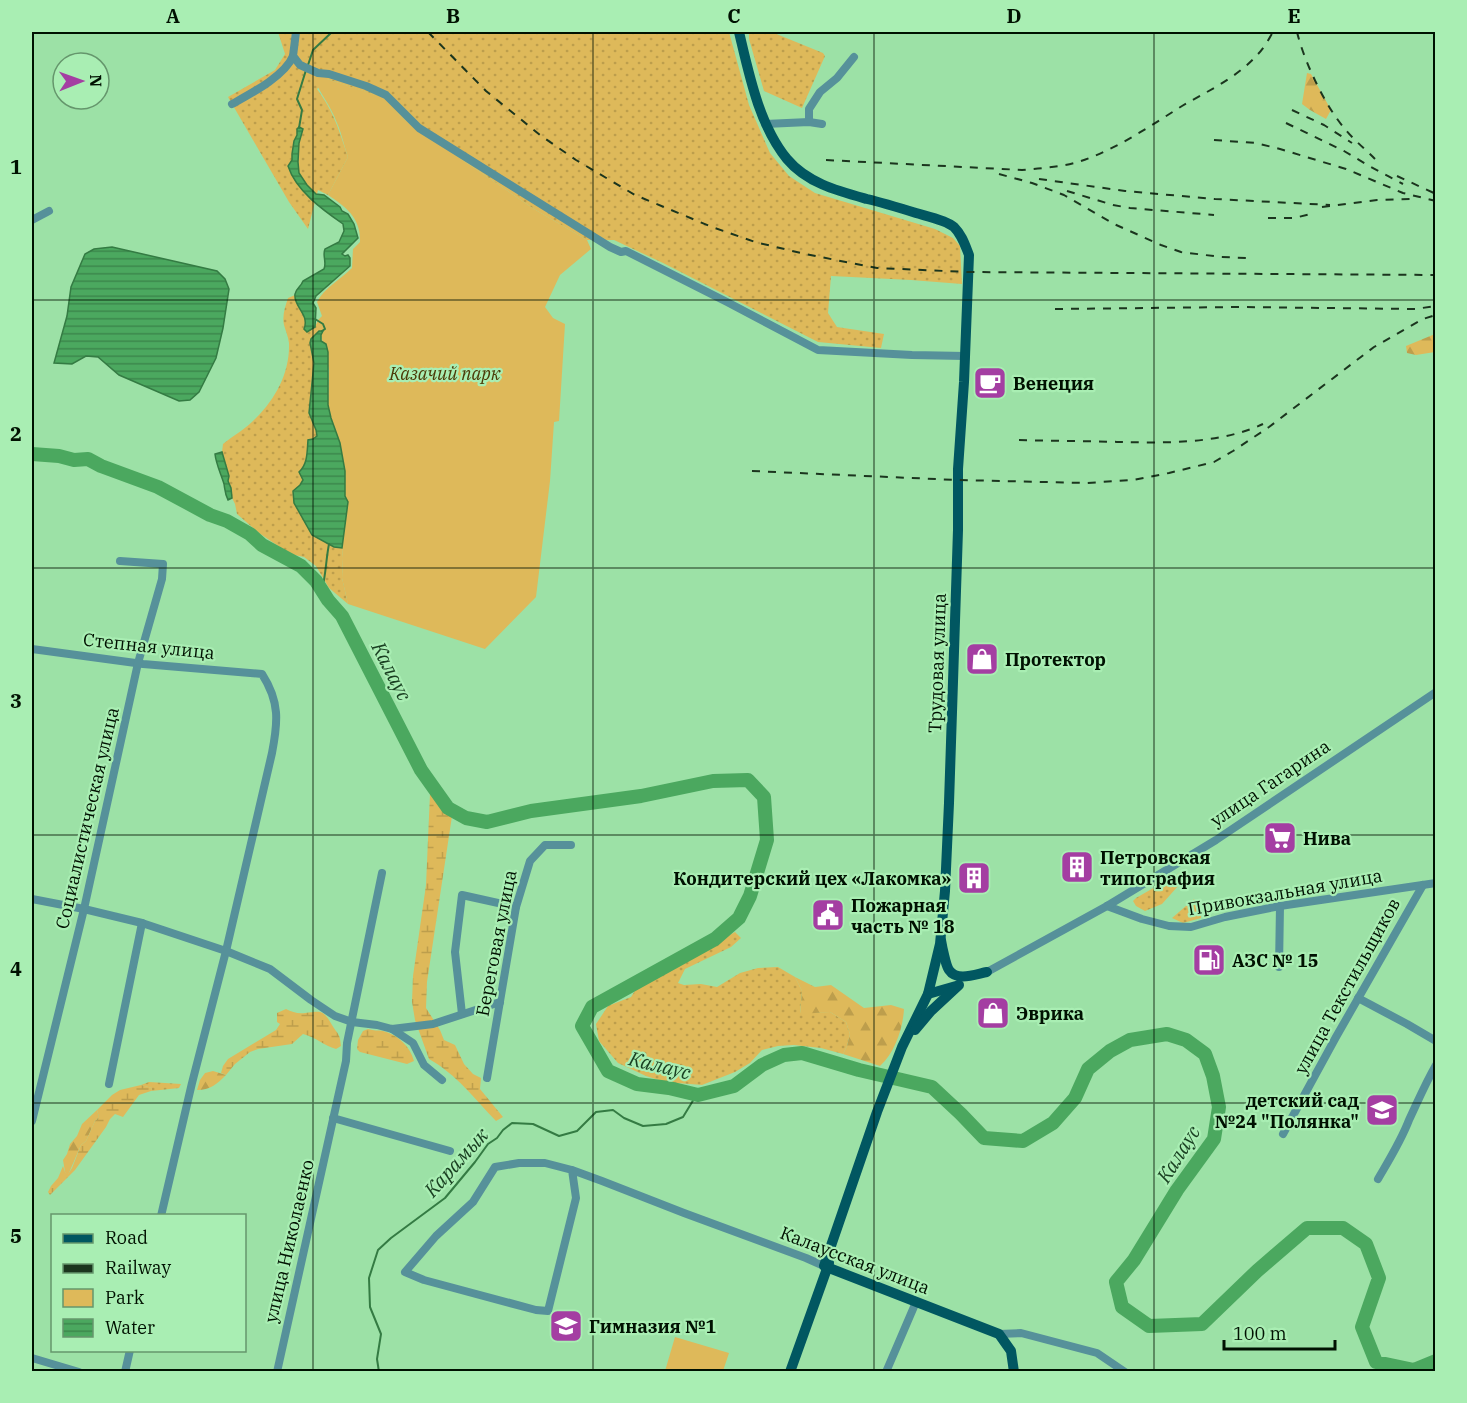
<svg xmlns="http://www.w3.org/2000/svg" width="1467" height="1403" viewBox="0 0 1467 1403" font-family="'IBM Plex Serif',serif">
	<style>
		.grass { fill: url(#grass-dots) }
		.forest { fill: url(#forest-firs) }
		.wetland { fill: url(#wetland-marsh) }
		.park { fill: #deb95a }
		.water { fill: url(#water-rules); stroke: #347b43; stroke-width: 1.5 }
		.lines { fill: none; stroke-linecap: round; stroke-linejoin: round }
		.stream { stroke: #347b43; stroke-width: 2 }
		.river { stroke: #4ba85f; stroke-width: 14 }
		.minor { stroke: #56919a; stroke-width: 8 }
		.major { stroke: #015761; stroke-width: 10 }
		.rail { stroke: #1b351e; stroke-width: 2; stroke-dasharray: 8 8; stroke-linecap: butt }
		.grid { fill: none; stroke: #001101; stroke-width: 1.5; stroke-opacity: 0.55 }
		.labels { text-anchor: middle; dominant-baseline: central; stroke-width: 4.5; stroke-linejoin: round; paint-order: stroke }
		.park-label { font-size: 18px; font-style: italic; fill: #4b3a08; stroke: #a9eeb3 }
		.poi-label { font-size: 18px; font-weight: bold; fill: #001101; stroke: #a9eeb3; text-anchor: start }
		.street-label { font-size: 18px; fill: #001101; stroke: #a9eeb3 }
		.water-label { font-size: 20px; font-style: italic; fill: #193f21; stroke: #a9eeb3 }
		.neatline { fill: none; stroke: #001101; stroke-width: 2 }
		.grid-label { font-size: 20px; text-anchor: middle; font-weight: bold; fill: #001101 }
	</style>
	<defs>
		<pattern id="grass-dots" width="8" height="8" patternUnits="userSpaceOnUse" patternTransform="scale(1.5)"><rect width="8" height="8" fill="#deb95a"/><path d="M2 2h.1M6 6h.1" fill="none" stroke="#bd9e4c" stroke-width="1.8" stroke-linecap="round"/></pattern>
		<pattern id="forest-firs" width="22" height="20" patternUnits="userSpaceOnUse" patternTransform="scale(1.5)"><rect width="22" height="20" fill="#deb95a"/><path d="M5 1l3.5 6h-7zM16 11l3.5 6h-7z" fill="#bd9e4c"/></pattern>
		<pattern id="wetland-marsh" width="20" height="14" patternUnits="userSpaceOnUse" patternTransform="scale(1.5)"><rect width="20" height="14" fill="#deb95a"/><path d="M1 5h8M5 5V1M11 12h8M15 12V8" fill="none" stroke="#bd9e4c"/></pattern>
		<pattern id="water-rules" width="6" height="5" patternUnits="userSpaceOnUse" patternTransform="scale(1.5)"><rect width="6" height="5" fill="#4ba85f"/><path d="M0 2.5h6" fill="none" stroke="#3c874c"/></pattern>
	</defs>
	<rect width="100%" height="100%" fill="#9ce1a6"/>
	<g class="grass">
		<path d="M278,32H729L749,105L770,153L789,176L815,193L935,229L953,238L960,246L962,284L911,280L831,276L828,313L837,327L884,334L881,348L818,342L663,263L614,240H587L534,209L445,148L405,120L375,95L327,79L317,89C334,112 339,130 348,157L328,195L318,190L308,229L289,202L228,97L275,70L285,54Z"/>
		<path d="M749,32H773L774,33L823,53L825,56L802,108L764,91L749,39Z"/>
		<path d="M295,295C296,305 304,313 306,323L315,327L318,320L323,324L325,329L323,331H318L311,348L314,363L309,413L316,430L317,437L313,439L308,440L306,462L303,468V479L300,485L293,491L294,503L312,535L334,547L342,548L343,558L342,578L348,604L329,588L316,566L304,557L290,554L259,533L237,514L235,504L232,498L231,488L228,481L229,476L222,452L223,444C234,435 247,428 256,418C276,398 290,372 289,343C288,336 286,332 284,325C282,316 285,307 288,298Z"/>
		<path d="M1183,871L1187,876L1162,904L1145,911L1136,906L1133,901L1136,898Z"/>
		<path d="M1194,899L1201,909V918L1183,923L1172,918Z"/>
		<path d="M735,932L741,938L731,947L685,969L678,983L684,985L701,984L717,987L740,973L758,968L778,967L795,977L802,991L800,1013L830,1012L846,1022L850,1034L847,1046L843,1054L821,1048L794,1045L778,1046L762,1050L750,1063L735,1072L702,1085L665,1082L646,1076L618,1063L599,1041L596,1024L608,1006L631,997L636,989Z"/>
		<path d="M149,1082L181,1084L179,1088L151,1091L152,1088L141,1085Z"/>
	</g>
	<g class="forest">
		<path d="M1307,73L1311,74L1331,110L1326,119L1310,110L1302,104Z"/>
		<path d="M1435,334V352L1416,355L1407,353L1406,346Z"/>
		<path d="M795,977L815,987L831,985L864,1008L891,1005L904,1009C903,1028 895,1053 880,1066L843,1054L847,1046L850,1034L846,1022L830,1012L800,1014L802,991Z"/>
		<path d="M213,1071L226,1075C217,1084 210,1090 197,1090L200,1080L205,1073Z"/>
		<path d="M97,1110L99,1117L95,1121L86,1141L81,1145L68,1175L65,1172L63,1160L67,1154L70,1144L77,1136L82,1124Z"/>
	</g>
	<g class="wetland">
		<path d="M430,794L452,816L427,982L426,1008L440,1030L444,1040L455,1045L464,1064L473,1074L481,1078L480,1089L503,1117L496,1121C475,1099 456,1074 429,1059L415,1020L412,1002L413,976L426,885Z"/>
		<path d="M286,1009C292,1012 298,1014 305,1013C321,1011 323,1009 332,1025C338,1035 340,1033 341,1046L336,1049C324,1046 316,1037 303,1034L292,1044L258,1049L250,1052L235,1064L226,1075L221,1073L223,1066L228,1059L276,1030L280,1024L277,1022V1013Z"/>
		<path d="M368,1029C374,1031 378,1030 383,1031C398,1035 410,1046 414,1061L407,1064L360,1052L357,1049L358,1040L363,1031Z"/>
		<path d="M141,1085L152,1088L151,1091L139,1095L123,1117L115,1114L110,1119L106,1127L75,1170L50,1195L48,1192L51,1186L58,1178L63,1166L65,1172L68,1174L72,1168L81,1145L86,1141L95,1121L99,1117L97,1110L112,1095L120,1090Z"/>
	</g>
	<g class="park">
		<path d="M312,75L327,79L376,95L405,120L445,148L534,209L587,240L591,249L560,275L545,307L553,318L565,324L559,421L554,422L550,481L536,597L485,649L348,604L342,578L343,558L342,548L348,503L345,496V471L340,443L331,418L328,405L329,370L321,335L325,329L323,324L318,320L322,316L317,302C324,288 341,279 352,268L353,249L360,242C361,218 346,207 328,195L348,157C344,146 342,134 337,123C331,106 319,92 312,75Z"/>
		<path d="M675,1337L729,1353L723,1371H665Z"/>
	</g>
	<g class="water">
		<path d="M299,127L303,129L299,143L298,162L299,173L307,185L316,194L324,195L340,207L342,211L348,214L354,224L358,238L342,254L345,256L348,255L350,258V266L316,296L313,303L316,308L315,327L307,332L304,329C310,314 293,307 295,294C296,288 301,287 303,281L324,269C327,262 322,255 325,249L339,242L344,231L343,224C323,210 296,191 288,166L292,160V154L294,141L297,135V129Z"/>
		<path d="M112,247L217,271L225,279L229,289L223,328L216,358L199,392L190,400L179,401L119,375L98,357L86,356L72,364L54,363L67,316L71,287L85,254L94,249Z"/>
		<path d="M319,331H323L321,335V341L326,344L328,352V405L331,418L340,443L345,471V496L348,502L342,548L334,547L312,535L294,503L293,491L300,485L303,480L299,472C308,464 307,451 308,440L313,439L317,436L316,430L309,413L314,363L310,343L311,339Z"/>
		<path d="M222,452L229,476L228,481L231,488L232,498L228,500C225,494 225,490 224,484C221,474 216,464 215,454Z"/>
	</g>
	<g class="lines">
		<g class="stream">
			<path d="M308,65L313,50L332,32"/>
			<path d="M299,128L302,110L297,99L306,70"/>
			<path d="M315,319L323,324L325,329L322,331"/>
			<path d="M322,590C326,574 326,559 329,544"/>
			<path d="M379,1372L377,1359L381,1334L370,1307L369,1278L378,1250L391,1238L445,1198L475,1162L488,1144L497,1138L503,1130L512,1123L533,1124L559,1136L577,1131L596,1112L613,1110L624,1118L643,1126L666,1124L683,1117L697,1094"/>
		</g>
		<path class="river" d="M32,454L59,456L74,460L88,459L101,466L158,487L210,515L227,521L250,534L262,545L301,566L316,581L328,600L342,616L421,770L448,808L466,818L487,822L531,811L641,796L713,781L748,780L764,797L767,840L750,896L739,918L715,939L592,1007L582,1026L608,1071L637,1084L669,1088L698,1095L734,1086L762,1065L784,1055L802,1053L859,1070L932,1087L961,1114L984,1138L1023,1141L1053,1123L1075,1098L1088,1069L1110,1051L1130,1040L1167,1034L1186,1040L1205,1054L1213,1076L1219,1107L1214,1139L1177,1190L1134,1260L1116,1282L1122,1307L1149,1326L1202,1324L1257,1271L1307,1228H1343L1366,1244L1379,1278L1362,1327L1376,1362L1414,1370L1436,1361"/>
		<g class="minor">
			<path d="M296,32L293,56L300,65L318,73L329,74L366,86L386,95L419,128L610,247L621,252L626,251L727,302L818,350L912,355L965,356"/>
			<path d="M232,104C250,94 285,76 293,56"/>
			<path d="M809,122V109L820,92L837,78L854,57"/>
			<path d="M765,124L809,122L822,124"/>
			<path d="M32,220L49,211"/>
			<path d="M32,649L143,664L262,674C280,702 278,722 272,753L226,951L192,1083L161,1216"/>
			<path d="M32,899L84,909L142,923L226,951L270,969L311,1000L335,1016L352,1022L377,1025L392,1029L433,1024L500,1002"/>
			<path d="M1107,906L1142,919L1169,926L1191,927L1225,917L1280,906L1436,883"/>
			<path d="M1279,967L1280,906"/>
			<path d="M987,972L1107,906L1216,840L1436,692"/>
			<path d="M1358,998L1407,1024L1436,1041"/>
			<path d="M462,1014L455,952L462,895L516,907"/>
			<path d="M392,1029L413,1043L424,1065L442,1080"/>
			<path d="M487,1078L516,907L530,861L545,845H571"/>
			<path d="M109,1084L142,923"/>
			<path d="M333,1118L450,1151"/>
			<path d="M32,1121L84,909L138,663L162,579L163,564L120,561"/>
			<path d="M1283,1134L1336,1037L1423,885"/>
			<path d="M572,1170L576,1198L548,1311L536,1310L424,1280L405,1272L436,1236L473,1202L495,1167L519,1163H545L572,1170L602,1181L684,1213L806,1258L824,1266"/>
			<path d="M1378,1179C1389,1160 1401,1141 1409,1120C1418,1101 1425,1084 1436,1065"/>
			<path d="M999,1334L1021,1333L1097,1353L1125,1372"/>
			<path d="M32,1358L79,1372"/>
			<path d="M125,1372L130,1350"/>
			<path d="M277,1372L346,1061L347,1043L382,873"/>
			<path d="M886,1372L916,1302"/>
		</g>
		<g class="major">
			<path d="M739,32C749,74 759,125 787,159C807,183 838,191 867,199C884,203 900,208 916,213C926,216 946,220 954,227C962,235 965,245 969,255L964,382L958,469V530L949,803L945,891L940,944L928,994L902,1047L877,1112L824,1266L999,1334L1011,1351L1014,1372"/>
			<path d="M941,940C942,946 946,966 949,970C957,982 976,974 987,972"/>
			<path d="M928,994L956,986"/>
			<path d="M915,1030L931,1011L959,985"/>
			<path d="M790,1372L829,1263"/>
		</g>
		<g class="rail">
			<path d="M428,32L486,91L540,135L576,160L635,195L712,227L755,242L805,254L877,268L968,272L1436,275"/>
			<path d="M1297,32C1304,61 1325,106 1345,129C1354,140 1365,149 1375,159"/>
			<path d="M1292,110L1324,125L1352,143"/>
			<path d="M1286,123L1344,151L1371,167L1403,184"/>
			<path d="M1214,140L1256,143L1280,149L1346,169L1403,193L1436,201"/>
			<path d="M826,160L1022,170C1042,168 1063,167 1081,161C1117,149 1150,126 1182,106C1208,91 1238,77 1258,54C1264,48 1269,39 1273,32"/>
			<path d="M999,174L1032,183L1064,195L1114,224L1161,245L1181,252L1221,257L1247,258"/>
			<path d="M1397,176L1436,194"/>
			<path d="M1039,179L1125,191L1215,199L1330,205"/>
			<path d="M1067,191L1113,205L1130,208L1214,215"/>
			<path d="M1322,207L1377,200L1411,199"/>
			<path d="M1268,218H1294L1315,213"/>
			<path d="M1055,309L1238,307L1415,309L1436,306"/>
			<path d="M1019,440C1053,441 1087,441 1121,442C1167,443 1220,444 1263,424"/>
			<path d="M752,471L958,480L1086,483L1133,480L1169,473L1214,462L1233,451L1269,427L1374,347L1423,319L1436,315"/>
		</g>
	</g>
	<path class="grid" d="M313,32V1372M593,32V1372M874,32V1372M1154,32V1372M32,300H1436M32,568H1436M32,835H1436M32,1103H1436"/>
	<defs>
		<symbol id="cafe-square" viewBox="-11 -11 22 22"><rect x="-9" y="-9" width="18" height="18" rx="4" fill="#a43ea2" stroke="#a9eeb3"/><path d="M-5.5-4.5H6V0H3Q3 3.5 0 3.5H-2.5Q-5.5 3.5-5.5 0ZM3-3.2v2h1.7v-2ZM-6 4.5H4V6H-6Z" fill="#fff"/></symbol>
		<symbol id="shop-square" viewBox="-11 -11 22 22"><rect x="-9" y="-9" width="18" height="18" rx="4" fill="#a43ea2" stroke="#a9eeb3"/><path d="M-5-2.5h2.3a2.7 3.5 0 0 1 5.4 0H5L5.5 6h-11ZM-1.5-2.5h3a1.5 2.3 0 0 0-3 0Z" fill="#fff"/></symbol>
		<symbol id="supermarket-square" viewBox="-11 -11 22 22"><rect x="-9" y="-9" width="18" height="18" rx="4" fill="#a43ea2" stroke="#a9eeb3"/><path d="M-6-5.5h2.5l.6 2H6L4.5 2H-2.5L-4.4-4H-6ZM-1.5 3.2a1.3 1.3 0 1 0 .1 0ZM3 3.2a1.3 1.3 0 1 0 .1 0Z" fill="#fff"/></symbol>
		<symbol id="building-square" viewBox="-11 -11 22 22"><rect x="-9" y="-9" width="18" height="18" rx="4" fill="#a43ea2" stroke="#a9eeb3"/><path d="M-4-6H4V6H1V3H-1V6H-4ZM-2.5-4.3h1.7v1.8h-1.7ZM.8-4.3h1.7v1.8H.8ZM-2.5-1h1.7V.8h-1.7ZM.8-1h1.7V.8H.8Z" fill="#fff"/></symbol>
		<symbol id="civic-square" viewBox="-11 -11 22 22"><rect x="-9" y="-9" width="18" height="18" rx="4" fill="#a43ea2" stroke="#a9eeb3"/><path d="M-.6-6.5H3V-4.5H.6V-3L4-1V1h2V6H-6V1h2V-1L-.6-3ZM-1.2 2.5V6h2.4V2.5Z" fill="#fff"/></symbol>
		<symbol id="fuel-square" viewBox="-11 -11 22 22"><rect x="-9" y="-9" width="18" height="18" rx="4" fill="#a43ea2" stroke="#a9eeb3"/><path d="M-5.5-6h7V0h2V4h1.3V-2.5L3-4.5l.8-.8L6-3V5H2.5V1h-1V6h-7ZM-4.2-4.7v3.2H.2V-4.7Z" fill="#fff"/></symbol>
		<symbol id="school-square" viewBox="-11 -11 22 22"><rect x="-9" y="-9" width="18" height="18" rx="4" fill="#a43ea2" stroke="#a9eeb3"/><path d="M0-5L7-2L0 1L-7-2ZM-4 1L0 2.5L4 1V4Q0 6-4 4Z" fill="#fff"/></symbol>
	</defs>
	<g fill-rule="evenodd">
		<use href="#cafe-square" x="971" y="364" width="38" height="38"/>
		<use href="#shop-square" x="963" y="640" width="38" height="38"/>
		<use href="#supermarket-square" x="1261" y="819" width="38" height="38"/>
		<use href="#building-square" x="1058" y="848" width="38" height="38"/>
		<use href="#building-square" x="955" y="859" width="38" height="38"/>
		<use href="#civic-square" x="809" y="896" width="38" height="38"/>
		<use href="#fuel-square" x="1190" y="941" width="38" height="38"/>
		<use href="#shop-square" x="974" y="994" width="38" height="38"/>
		<use href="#school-square" x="1363" y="1091" width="38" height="38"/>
		<use href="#school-square" x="547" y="1307" width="38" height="38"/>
	</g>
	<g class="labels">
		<g class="park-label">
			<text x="445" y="373">Казачий парк</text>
		</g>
		<g class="poi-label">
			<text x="1013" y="383">Венеция</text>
			<text x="1005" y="659">Протектор</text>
			<text x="1303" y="838">Нива</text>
			<text x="1100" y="857">Петровская<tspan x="1100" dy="21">типография</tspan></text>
			<text x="951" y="878" text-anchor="end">Кондитерский цех «Лакомка»</text>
			<text x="851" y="905">Пожарная<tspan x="851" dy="21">часть № 18</tspan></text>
			<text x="1232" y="960">АЗС № 15</text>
			<text x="1016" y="1013">Эврика</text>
			<text x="1359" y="1100" text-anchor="end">детский сад<tspan x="1359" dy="21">№24 "Полянка"</tspan></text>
			<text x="589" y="1326">Гимназия №1</text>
		</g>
		<g class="street-label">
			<text transform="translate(149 646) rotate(6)">Степная улица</text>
			<text transform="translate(937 663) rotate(-88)">Трудовая улица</text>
			<text transform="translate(1270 783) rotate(-34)">улица Гагарина</text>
			<text transform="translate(87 818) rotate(-77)">Социалистическая улица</text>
			<text transform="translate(1285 892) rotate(-10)">Привокзальная улица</text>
			<text transform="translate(496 943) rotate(-79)">Береговая улица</text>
			<text transform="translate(1347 986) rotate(-61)">улица Текстильщиков</text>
			<text transform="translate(289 1241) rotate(-77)">улица Николаенко</text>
			<text transform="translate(855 1260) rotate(21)">Калаусская улица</text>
		</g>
		<g class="water-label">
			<text transform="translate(392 671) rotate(63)">Калаус</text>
			<text transform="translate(660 1065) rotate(14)">Калаус</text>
			<text transform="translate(1178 1154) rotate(-58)">Калаус</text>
			<text transform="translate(456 1162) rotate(-48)">Карамык</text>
		</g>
	</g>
	<rect width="1467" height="1403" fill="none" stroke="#a9eeb3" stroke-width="66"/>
	<rect x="51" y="1214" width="195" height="138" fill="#a9eeb3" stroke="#65966c" stroke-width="1.5"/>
	<rect x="63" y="1234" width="30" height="9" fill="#015761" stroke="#65966c" stroke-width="1.5"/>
	<text x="105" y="1244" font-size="18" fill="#001101">Road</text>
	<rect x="63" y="1264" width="30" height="9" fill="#1b351e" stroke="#65966c" stroke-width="1.5"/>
	<text x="105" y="1274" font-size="18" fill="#001101">Railway</text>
	<rect x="63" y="1289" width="30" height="18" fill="#deb95a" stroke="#65966c" stroke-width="1.5"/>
	<text x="105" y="1304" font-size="18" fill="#001101">Park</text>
	<rect x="63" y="1319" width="30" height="18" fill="url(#water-rules)" stroke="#65966c" stroke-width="1.5"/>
	<text x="105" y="1334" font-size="18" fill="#001101">Water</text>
	<g transform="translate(81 81) rotate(89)"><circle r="28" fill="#a9eeb3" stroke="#65966c" stroke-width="1.5"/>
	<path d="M0-4.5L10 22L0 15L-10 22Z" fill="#a43ea2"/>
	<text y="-9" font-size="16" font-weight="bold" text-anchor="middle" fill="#001101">N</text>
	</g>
	<path d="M1224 1340v9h111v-9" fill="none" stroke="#001101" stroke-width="3"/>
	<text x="1233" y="1340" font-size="18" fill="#001101" stroke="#a9eeb3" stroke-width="4.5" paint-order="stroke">100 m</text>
	<rect x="33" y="33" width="1401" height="1337" class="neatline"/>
	<g class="grid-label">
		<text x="173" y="23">A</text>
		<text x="453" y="23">B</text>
		<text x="734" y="23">C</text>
		<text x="1014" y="23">D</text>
		<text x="1294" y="23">E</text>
		<text x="16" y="174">1</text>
		<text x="16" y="441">2</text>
		<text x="16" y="708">3</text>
		<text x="16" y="976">4</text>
		<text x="16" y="1243">5</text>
	</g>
</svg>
